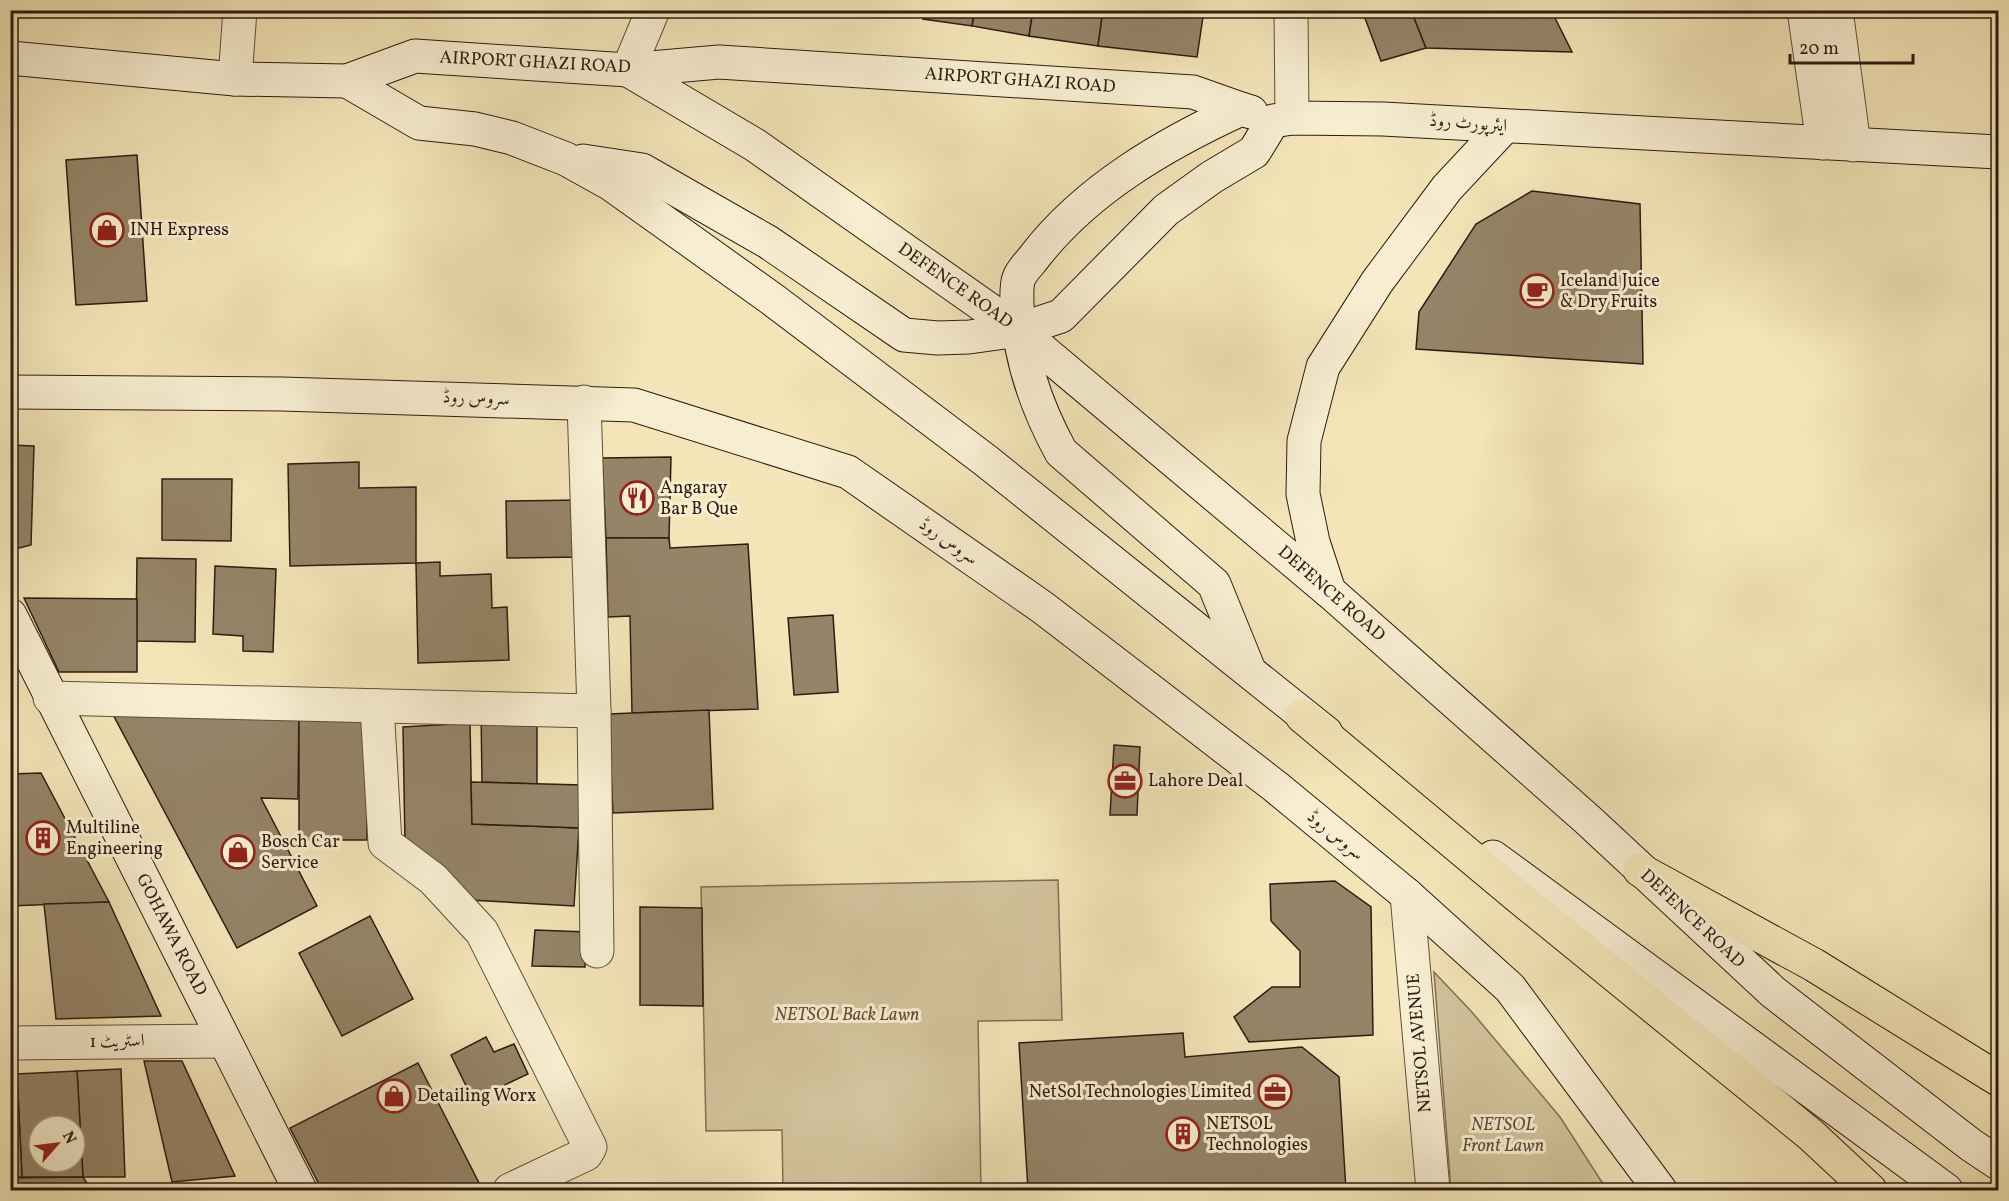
<svg xmlns="http://www.w3.org/2000/svg" width="2009" height="1201" viewBox="0 0 2009 1201" font-family="Vollkorn,Amiri,serif">
	<style>
		.green { fill: #d2c39c; stroke: #806f57; stroke-width: 1.5 }
		.building { fill: #958468; stroke: #2f1b12; stroke-width: 1.5; fill-rule: evenodd }
		.lines { fill: none; stroke-linecap: round; stroke-linejoin: round }
		.street-casing { stroke: #604e3c; stroke-width: 35 }
		.secondary-casing { stroke: #2f1b12; stroke-width: 35 }
		.highway-casing { stroke: #2f1b12; stroke-width: 35 }
		.street { stroke: #f7eed1; stroke-width: 33 }
		.secondary { stroke: #f7eed1; stroke-width: 33 }
		.highway { stroke: #f3e5b8; stroke-width: 33 }
		.labels { text-anchor: middle; dominant-baseline: central; stroke-width: 6; stroke-linejoin: round; paint-order: stroke }
		.street-label { font-size: 18px; fill: #2f1b12; stroke: #f7eed1 }
		.poi-label { font-size: 18px; fill: #2f1b12; stroke: #f7eed1; text-anchor: start }
		.park-label { font-size: 18px; font-style: italic; fill: #604d3b; stroke: #f7eed1 }
	</style>
	<rect width="100%" height="100%" fill="#f3e5b8"/>
	<filter id="stains"><feTurbulence type="fractalNoise" baseFrequency=".00333" numOctaves="4"/><feColorMatrix values="0 0 0 0 .2 0 0 0 0 .09 0 0 0 0 .02 0 0 0 .5 -.17"/></filter>
	<radialGradient id="worn" r=".72"><stop offset=".6" stop-color="#630" stop-opacity="0"/><stop offset="1" stop-color="#630" stop-opacity=".3"/></radialGradient>
	<g class="green">
		<path d="M1058,880L1062,1020L978,1021L981,1190H783L782,1130L706,1131L701,887Z"/>
		<path d="M1434,972L1471,1011L1560,1117L1607,1190H1451Z"/>
	</g>
	<g class="building">
		<path d="M925,10H975L972,26L923,19Z"/>
		<path d="M975,10H1033L1029,36L972,26Z"/>
		<path d="M1033,10H1103L1098,46L1029,36Z"/>
		<path d="M1103,10H1204L1197,57L1098,46Z"/>
		<path d="M1362,10H1411L1426,48L1381,61Z"/>
		<path d="M1411,10H1551L1572,52L1426,48Z"/>
		<path d="M137,155L147,301L76,305L66,160Z"/>
		<path d="M1532,191L1640,204L1643,364L1416,349L1419,312L1476,224Z"/>
		<path d="M10,445L34,446L31,545L11,550Z"/>
		<path d="M671,457L669,538H606L602,458Z"/>
		<path d="M359,462V488L416,487V563L290,566L288,464Z"/>
		<path d="M162,479H232L231,541L162,540Z"/>
		<path d="M583,500L584,557L507,558L506,501Z"/>
		<path d="M606,538H669L670,548L748,544L758,709L632,713L630,616L608,617Z"/>
		<path d="M137,558L196,559L195,642L136,641Z"/>
		<path d="M440,562V576L491,574L492,608L507,607L509,660L418,663L416,563Z"/>
		<path d="M215,566L276,569L273,652L243,651V636L213,634Z"/>
		<path d="M24,598L137,599V672H59Z"/>
		<path d="M833,615L838,692L794,695L788,618Z"/>
		<path d="M299,707L298,799L261,798L317,906L237,948L110,709Z"/>
		<path d="M299,707H366L367,840H299Z"/>
		<path d="M537,710V784L482,782L481,712Z"/>
		<path d="M709,710L713,809L613,813L608,714Z"/>
		<path d="M470,723L472,824L579,828L574,906L469,900L405,845L403,727Z"/>
		<path d="M1114,745L1140,747L1137,815H1110Z"/>
		<path d="M41,773L109,902L10,906V774Z"/>
		<path d="M471,782L582,785L579,828L472,824Z"/>
		<path d="M1335,881L1371,907L1373,1035L1249,1042L1234,1017L1272,987H1300V951L1271,921L1270,884Z"/>
		<path d="M109,902L161,1016L56,1019L44,904Z"/>
		<path d="M640,907L702,908L703,1006L640,1005Z"/>
		<path d="M370,916L413,999L342,1036L299,953Z"/>
		<path d="M535,930L587,932L585,967L532,966Z"/>
		<path d="M1183,1033L1185,1057L1302,1047L1339,1077L1346,1190H1028L1019,1043Z"/>
		<path d="M486,1037L494,1052L514,1044L528,1074L473,1100L451,1055Z"/>
		<path d="M144,1061H182L235,1176L172,1182Z"/>
		<path d="M418,1063L479,1183L464,1190H322L290,1128Z"/>
		<path d="M121,1069L125,1177H83L77,1071Z"/>
		<path d="M77,1071L83,1177H22L17,1074ZM39,1126H75V1162H39Z"/>
		<path d="M10,1074H17L22,1177H10Z"/>
		<path d="M83,1177L91,1190H10V1178Z"/>
	</g>
	<g class="lines">
		<defs>
			<g id="street">
				<path d="M1291,10L1292,118"/>
				<path d="M1804,10L1823,143"/>
				<path d="M1836,10L1854,145"/>
				<path d="M628,70L653,10"/>
				<path d="M235,79L240,10"/>
				<path d="M584,402L594,711L597,951"/>
				<path d="M50,698L594,711"/>
				<path d="M377,706L385,843L433,879L482,932L590,1147L586,1154L510,1190"/>
				<path d="M1407,895L1433,1190"/>
				<path d="M10,1043L224,1041"/>
			</g>
			<g id="secondary">
				<path d="M10,58L235,79L347,81L415,56L628,70L719,62L1193,92L1241,109"/>
				<path d="M628,70L755,145L1018,330L1329,591L1588,820L1773,992L1971,1145L1998,1163"/>
				<path d="M347,81L419,123L475,129L512,138L566,159L611,184L772,299L985,460L1326,733"/>
				<path d="M583,161L642,170L768,242L904,335L938,338L969,337L1018,330L1061,316L1166,210L1212,177L1254,152L1273,121L1292,118L1383,119L1998,152"/>
				<path d="M10,392L282,394L634,405L848,472L1042,607L1276,787L1407,895L1510,988L1660,1190"/>
				<path d="M1329,591L1313,542L1303,494L1304,441L1323,367L1377,282L1447,188L1504,127"/>
				<path d="M10,615L300,1190"/>
				<path d="M1249,670L1214,584L1061,452C1036,406 1019,358 1017,305C1017,297 1016,285 1019,278C1022,270 1030,263 1035,256C1087,189 1165,144 1241,109L1251,112"/>
				<path d="M1493,857L1946,1190"/>
			</g>
			<g id="highway">
				<path d="M1302,716L1520,898L1811,1135L1870,1190"/>
				<path d="M1640,870L1814,965L1998,1079"/>
			</g>
		</defs>
		<use href="#street" class="street-casing"/>
		<use href="#secondary" class="secondary-casing"/>
		<use href="#highway" class="highway-casing"/>
		<use href="#street" class="street"/>
		<use href="#secondary" class="secondary"/>
		<use href="#highway" class="highway"/>
	</g>
	<defs>
		<symbol id="shop-ring" viewBox="-11 -11 22 22"><circle r="9.5" fill="#f7eed1" stroke="#8f2418" stroke-width="1.5"/><path d="M-5-2.5h2.3a2.7 3.5 0 0 1 5.4 0H5L5.5 6h-11ZM-1.5-2.5h3a1.5 2.3 0 0 0-3 0Z" fill="#8f2418"/></symbol>
		<symbol id="cafe-ring" viewBox="-11 -11 22 22"><circle r="9.5" fill="#f7eed1" stroke="#8f2418" stroke-width="1.5"/><path d="M-5.5-4.5H6V0H3Q3 3.5 0 3.5H-2.5Q-5.5 3.5-5.5 0ZM3-3.2v2h1.7v-2ZM-6 4.5H4V6H-6Z" fill="#8f2418"/></symbol>
		<symbol id="restaurant-ring" viewBox="-11 -11 22 22"><circle r="9.5" fill="#f7eed1" stroke="#8f2418" stroke-width="1.5"/><path d="M-5-6h1v4h1v-4h1v4h1v-4h1v5L-1.5 .5V6h-2V.5L-5-1ZM5-6V6H3V1.5H1.5Q1.5-4 5-6Z" fill="#8f2418"/></symbol>
		<symbol id="office-ring" viewBox="-11 -11 22 22"><circle r="9.5" fill="#f7eed1" stroke="#8f2418" stroke-width="1.5"/><path d="M-6-3h4V-5.5h4V-3h4V5H-6ZM-1-4.5V-3h2v-1.5ZM-6 0V1H6V0Z" fill="#8f2418"/></symbol>
		<symbol id="building-ring" viewBox="-11 -11 22 22"><circle r="9.5" fill="#f7eed1" stroke="#8f2418" stroke-width="1.5"/><path d="M-4-6H4V6H1V3H-1V6H-4ZM-2.5-4.3h1.7v1.8h-1.7ZM.8-4.3h1.7v1.8H.8ZM-2.5-1h1.7V.8h-1.7ZM.8-1h1.7V.8H.8Z" fill="#8f2418"/></symbol>
	</defs>
	<g fill-rule="evenodd">
		<use href="#shop-ring" x="88" y="211" width="38" height="38"/>
		<use href="#cafe-ring" x="1518" y="272" width="38" height="38"/>
		<use href="#restaurant-ring" x="618" y="479" width="38" height="38"/>
		<use href="#office-ring" x="1106" y="762" width="38" height="38"/>
		<use href="#building-ring" x="24" y="819" width="38" height="38"/>
		<use href="#shop-ring" x="219" y="833" width="38" height="38"/>
		<use href="#office-ring" x="1256" y="1073" width="38" height="38"/>
		<use href="#shop-ring" x="375" y="1077" width="38" height="38"/>
		<use href="#building-ring" x="1164" y="1115" width="38" height="38"/>
	</g>
	<g class="labels">
		<g class="street-label">
			<text transform="translate(535 63) rotate(3)">AIRPORT GHAZI ROAD</text>
			<text transform="translate(1020 81) rotate(4)">AIRPORT GHAZI ROAD</text>
			<text transform="translate(1468 124) rotate(4)">ایئرپورٹ روڈ</text>
			<text transform="translate(955 286) rotate(35)">DEFENCE ROAD</text>
			<text transform="translate(476 399) rotate(2)">سروس روڈ</text>
			<text transform="translate(948 542) rotate(35)">سروس روڈ</text>
			<text transform="translate(1331 594) rotate(41)">DEFENCE ROAD</text>
			<text transform="translate(1335 836) rotate(39)">سروس روڈ</text>
			<text transform="translate(1692 919) rotate(43)">DEFENCE ROAD</text>
			<text transform="translate(171 935) rotate(63)">GOHAWA ROAD</text>
			<text transform="translate(117 1042) rotate(-1)">اسٹریٹ 1</text>
			<text transform="translate(1420 1043) rotate(-95)">NETSOL AVENUE</text>
		</g>
		<g class="poi-label">
			<text x="130" y="230">INH Express</text>
			<text x="1560" y="281">Iceland Juice<tspan x="1560" dy="21">&amp; Dry Fruits</tspan></text>
			<text x="660" y="488">Angaray<tspan x="660" dy="21">Bar B Que</tspan></text>
			<text x="1148" y="781">Lahore Deal</text>
			<text x="66" y="828">Multiline<tspan x="66" dy="21">Engineering</tspan></text>
			<text x="261" y="842">Bosch Car<tspan x="261" dy="21">Service</tspan></text>
			<text x="1252" y="1092" text-anchor="end">NetSol Technologies Limited</text>
			<text x="417" y="1096">Detailing Worx</text>
			<text x="1206" y="1124">NETSOL<tspan x="1206" dy="21">Technologies</tspan></text>
		</g>
		<g class="park-label">
			<text x="847" y="1015">NETSOL Back Lawn</text>
			<text x="1503" y="1125">NETSOL<tspan x="1503" dy="21">Front Lawn</tspan></text>
		</g>
	</g>
	<rect width="2009" height="1201" fill="none" stroke="#f3e5b8" stroke-width="36"/>
	<rect x="12" y="12" width="1985" height="1177" fill="none" stroke="#2f1b12" stroke-width="3"/>
	<rect x="18" y="18" width="1973" height="1165" fill="none" stroke="#2f1b12" stroke-width="1.5"/>
	<g transform="translate(57 1144) rotate(62)"><circle r="28" fill="#f7eed1" stroke="#a79a85" stroke-width="1.5"/>
	<path d="M0-4.5L10 22L0 15L-10 22Z" fill="#8f2418"/>
	<text y="-9" font-size="16" font-weight="bold" text-anchor="middle" fill="#2f1b12">N</text>
	</g>
	<path d="M1790 54v9h123v-9" fill="none" stroke="#2f1b12" stroke-width="3"/>
	<text x="1799" y="54" font-size="18" fill="#2f1b12" stroke="#f7eed1" stroke-width="4.5" paint-order="stroke">20 m</text>
	<rect width="100%" height="100%" filter="url(#stains)"/>
	<rect width="100%" height="100%" fill="url(#worn)"/>
</svg>
